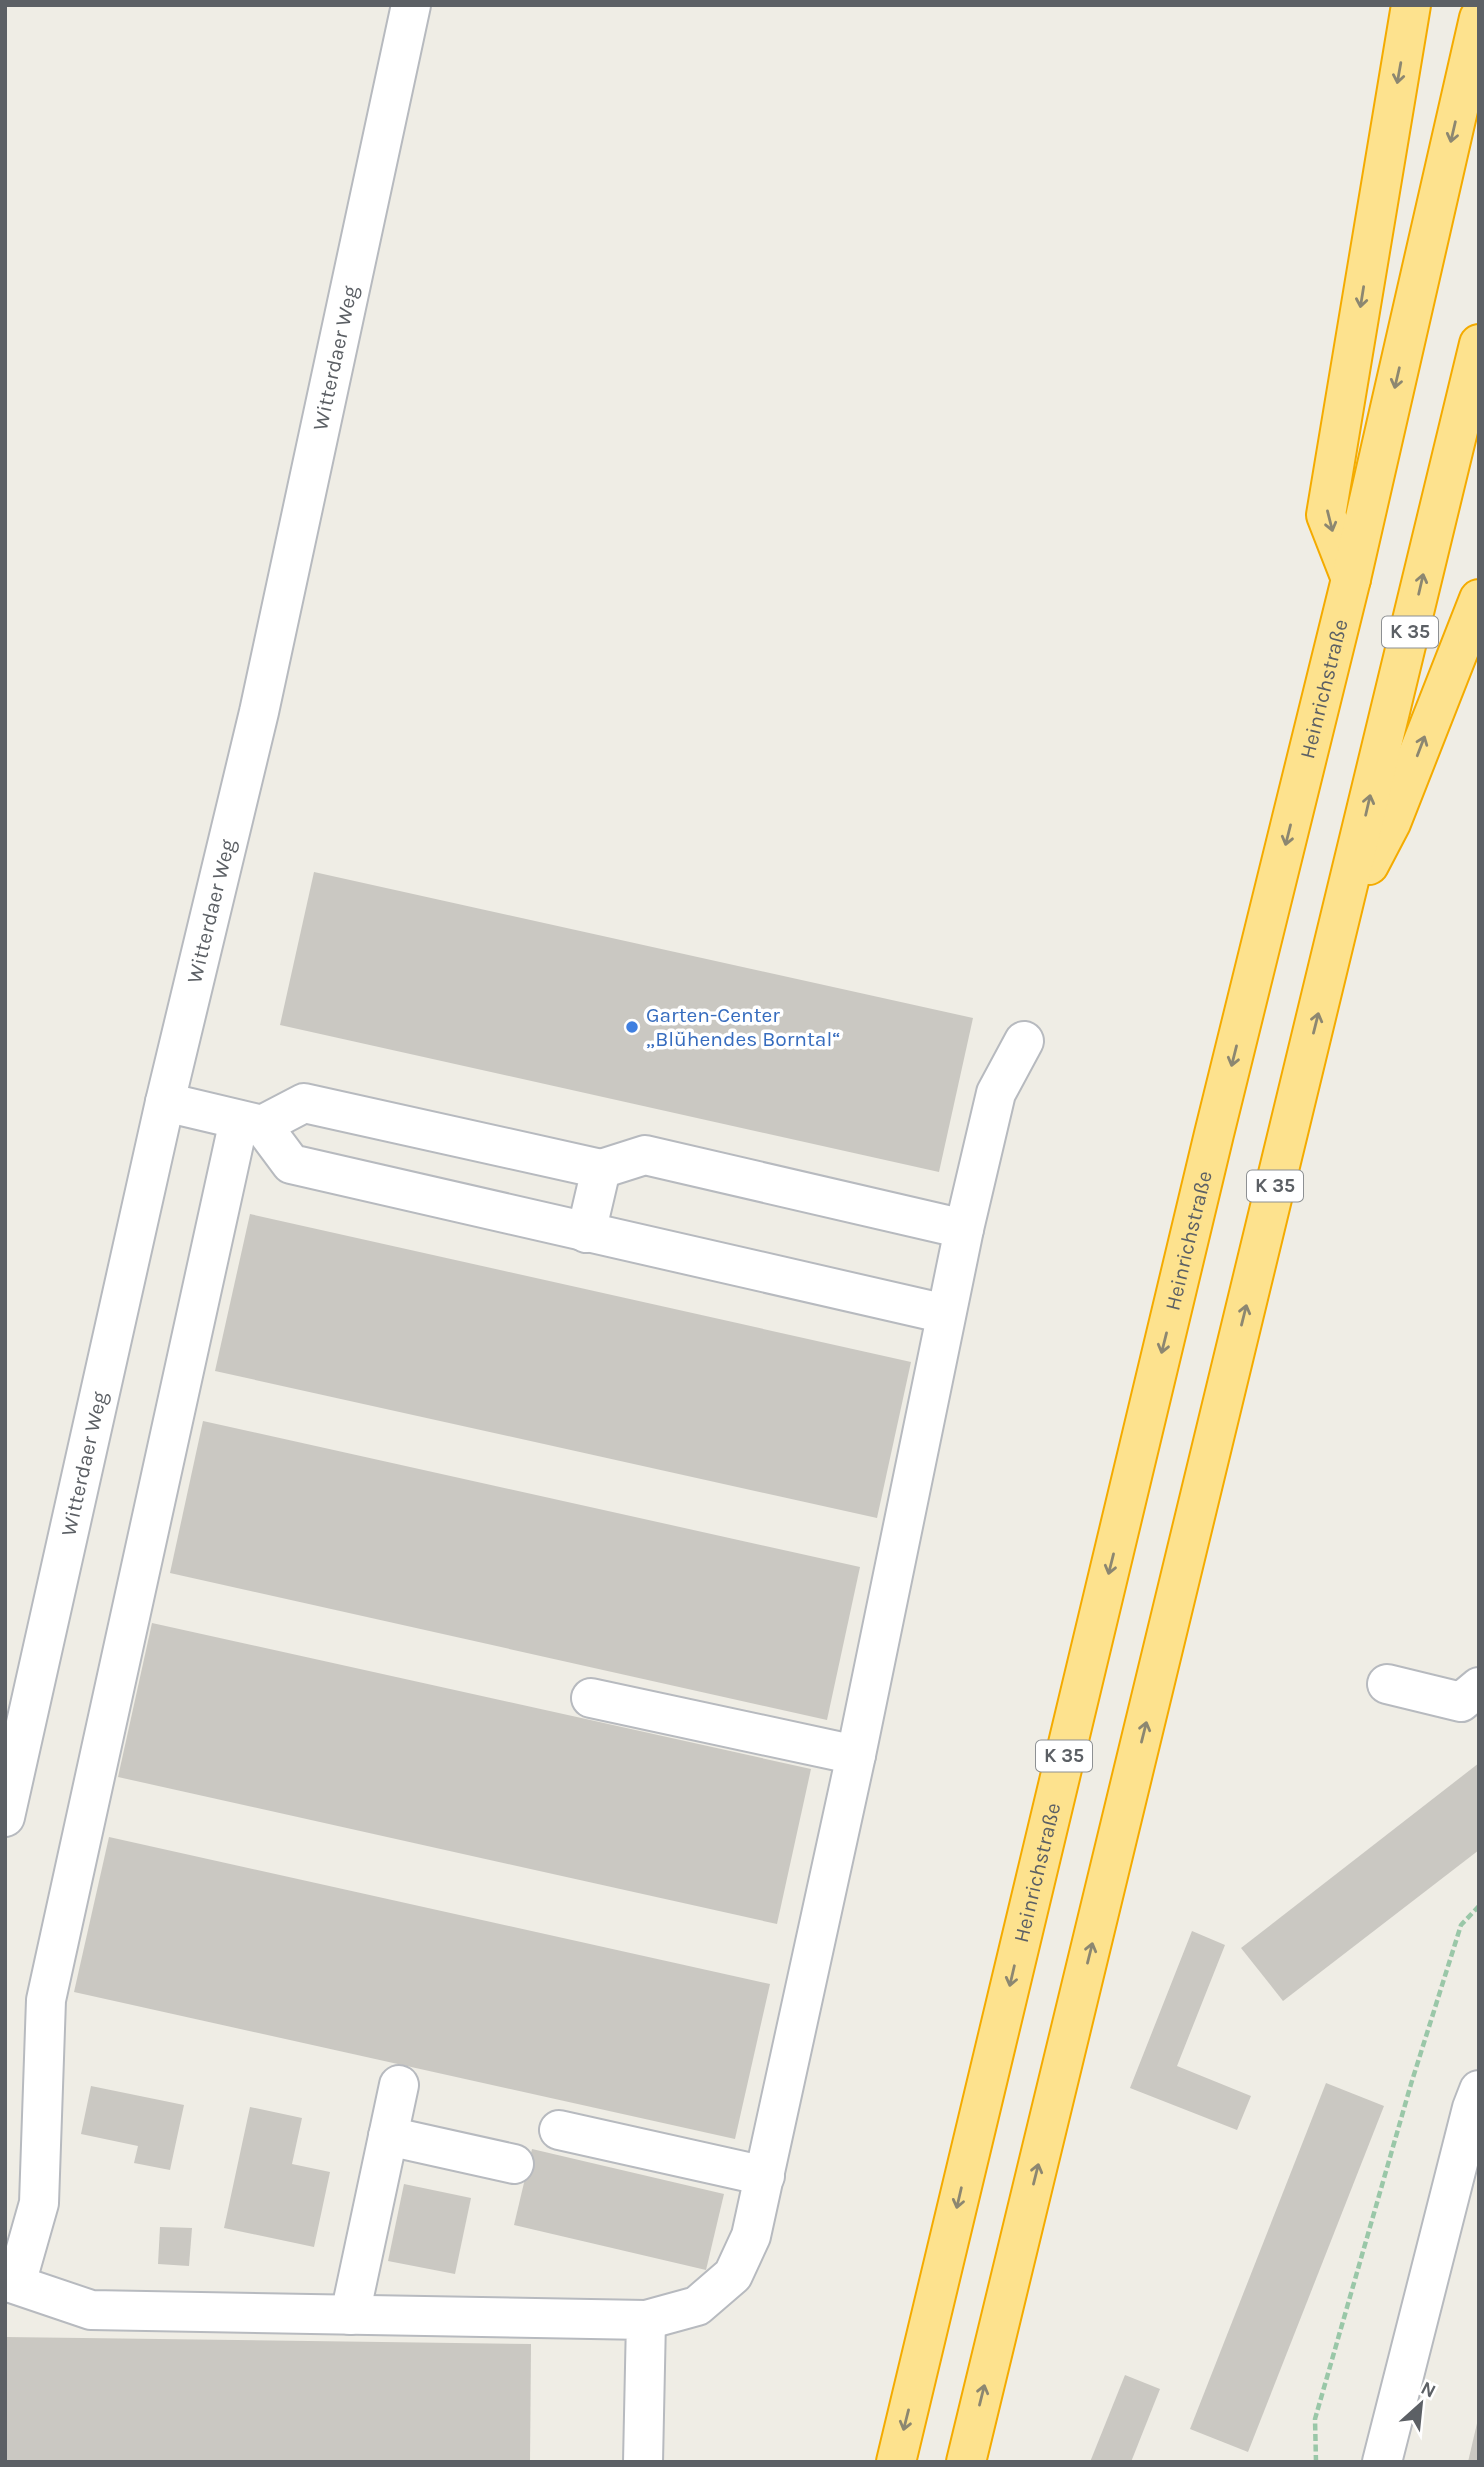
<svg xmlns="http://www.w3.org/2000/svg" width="1484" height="2467" viewBox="0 0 1484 2467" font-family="Karla,sans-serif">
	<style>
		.building { fill: #cac8c2 }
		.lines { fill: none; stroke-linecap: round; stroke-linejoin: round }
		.minor-casing { stroke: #b7babf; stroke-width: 42 }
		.highway-casing { stroke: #f4ab00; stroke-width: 42 }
		.path { stroke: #9ac7a8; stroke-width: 4.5; stroke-dasharray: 7 3.5; stroke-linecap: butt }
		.minor { stroke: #fff; stroke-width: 38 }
		.highway { stroke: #fde28e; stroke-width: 38 }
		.oneway { stroke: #8c8771 }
		.shop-dot { fill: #3f7fe0; stroke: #fff; stroke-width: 2.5 }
		.labels { text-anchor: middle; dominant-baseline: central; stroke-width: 7; stroke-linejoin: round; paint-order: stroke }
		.shield { fill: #fff; stroke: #8d9093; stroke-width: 2 }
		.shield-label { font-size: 19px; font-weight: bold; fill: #5c6065 }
		.street-label { font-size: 21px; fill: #5c6065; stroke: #fff }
		.shop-label { font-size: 21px; fill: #366cbe; stroke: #fff; text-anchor: start }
	</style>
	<rect width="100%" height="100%" fill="#efede5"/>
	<g class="building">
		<path d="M314,872L973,1018L939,1172L280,1025Z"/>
		<path d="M250,1214L911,1362L877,1518L215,1371Z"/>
		<path d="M203,1421L860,1567L827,1720L170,1573Z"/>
		<path d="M152,1623L811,1769L777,1924L118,1777Z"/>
		<path d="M1479,1763V1850L1283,2001L1241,1948Z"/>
		<path d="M109,1837L770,1984L735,2139L74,1992Z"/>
		<path d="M1192,1931L1225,1945L1177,2066L1251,2096L1237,2130L1130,2088Z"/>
		<path d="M1326,2083L1384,2106L1248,2452L1190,2429Z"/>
		<path d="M91,2086L184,2105L170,2170L134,2163L138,2146L81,2134Z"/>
		<path d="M250,2107L302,2118L292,2164L330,2172L314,2247L224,2228Z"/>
		<path d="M532,2149L724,2194L706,2270L514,2225Z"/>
		<path d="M404,2184L471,2198L455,2274L388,2261Z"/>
		<path d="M160,2227L192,2228L189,2266L158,2264Z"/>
		<path d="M5,2337L531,2344L530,2462H5Z"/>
		<path d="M1125,2375L1160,2389L1131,2462H1090Z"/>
		<path d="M1478,2419L1479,2462H1468Z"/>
	</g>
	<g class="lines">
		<defs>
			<g id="minor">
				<path d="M165,1102L262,1125L291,1164L946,1314"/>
				<path d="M262,1125L304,1103L601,1169L586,1233"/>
				<path d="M601,1169L645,1155L964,1229"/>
				<path d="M1387,1684L1461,1702L1479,1687"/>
				<path d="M591,1698L856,1755"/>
				<path id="s1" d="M5,1817L165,1102L259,712L411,5"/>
				<path d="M559,2130L765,2176"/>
				<path d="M388,2136L514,2164"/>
				<path d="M5,2281L91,2310L646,2320L643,2462"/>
				<path d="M16,2284L39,2203L46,2000L239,1120"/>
				<path d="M350,2315L399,2085"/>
				<path d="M646,2320L697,2306L733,2275L751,2236L856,1755L964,1229L996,1093L1024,1041"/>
				<path d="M1382,2462L1472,2108L1479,2090"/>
			</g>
			<g id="highway">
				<path d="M1351,579L1326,515L1411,5"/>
				<path d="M1369,865L1391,823L1479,599"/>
				<path id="s2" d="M896,2462L1214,1134L1351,579L1479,18"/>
				<path d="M966,2462L1479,344"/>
			</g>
		</defs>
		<use href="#minor" class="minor-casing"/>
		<use href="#highway" class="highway-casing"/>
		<path class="path" d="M1316,2462L1315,2419L1411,2084L1461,1925L1479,1906"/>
		<use href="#minor" class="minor"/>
		<use href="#highway" class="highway"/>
	</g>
	<defs><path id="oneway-shaft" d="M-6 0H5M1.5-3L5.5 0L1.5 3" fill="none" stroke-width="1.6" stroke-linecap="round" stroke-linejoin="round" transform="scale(1.75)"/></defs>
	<g class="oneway">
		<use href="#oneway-shaft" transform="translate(1399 73) rotate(100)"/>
		<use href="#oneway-shaft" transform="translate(1453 132) rotate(103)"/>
		<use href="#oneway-shaft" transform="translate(1362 297) rotate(99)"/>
		<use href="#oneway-shaft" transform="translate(1397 378) rotate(103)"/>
		<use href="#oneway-shaft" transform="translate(1330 521) rotate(76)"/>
		<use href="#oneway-shaft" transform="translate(1421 584) rotate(-77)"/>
		<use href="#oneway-shaft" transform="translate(1421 746) rotate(-69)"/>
		<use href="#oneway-shaft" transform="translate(1368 805) rotate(-77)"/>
		<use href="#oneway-shaft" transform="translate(1288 835) rotate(104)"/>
		<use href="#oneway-shaft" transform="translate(1316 1023) rotate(-76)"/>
		<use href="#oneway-shaft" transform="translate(1234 1056) rotate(104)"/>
		<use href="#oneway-shaft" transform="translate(1244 1315) rotate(-76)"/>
		<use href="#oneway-shaft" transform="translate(1164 1343) rotate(104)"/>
		<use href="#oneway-shaft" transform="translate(1111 1564) rotate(104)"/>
		<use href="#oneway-shaft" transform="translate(1144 1732) rotate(-76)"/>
		<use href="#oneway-shaft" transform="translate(1090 1953) rotate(-76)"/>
		<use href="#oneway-shaft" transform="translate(1012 1976) rotate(103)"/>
		<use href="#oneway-shaft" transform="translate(1036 2174) rotate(-76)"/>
		<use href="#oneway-shaft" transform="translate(959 2198) rotate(103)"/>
		<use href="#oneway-shaft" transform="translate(982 2395) rotate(-76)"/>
		<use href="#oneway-shaft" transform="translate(906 2420) rotate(104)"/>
	</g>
	<circle class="shop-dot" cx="632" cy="1027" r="7"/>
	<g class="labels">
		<g class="shield">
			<rect x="1382" y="616.5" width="56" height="31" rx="5"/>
			<rect x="1247" y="1170.5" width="56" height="31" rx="5"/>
			<rect x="1036" y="1740.5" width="56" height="31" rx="5"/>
		</g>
		<g class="shield-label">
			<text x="1410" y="632">K 35</text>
			<text x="1275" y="1186">K 35</text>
			<text x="1064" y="1756">K 35</text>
		</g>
		<g class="street-label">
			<text stroke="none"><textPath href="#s1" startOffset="1496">Witterdaer Weg</textPath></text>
			<text stroke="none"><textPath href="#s2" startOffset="1824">Heinrichstraße</textPath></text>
			<text stroke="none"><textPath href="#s1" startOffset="929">Witterdaer Weg</textPath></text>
			<text stroke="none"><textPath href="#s2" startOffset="1256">Heinrichstraße</textPath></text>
			<text stroke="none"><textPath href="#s1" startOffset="362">Witterdaer Weg</textPath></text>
			<text stroke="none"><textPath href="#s2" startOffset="606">Heinrichstraße</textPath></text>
		</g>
		<g class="shop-label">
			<text x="646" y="1015">Garten-Center<tspan x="646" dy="24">„Blühendes Borntal“</tspan></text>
		</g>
	</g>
	<rect width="1484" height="2467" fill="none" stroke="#5c6065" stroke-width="14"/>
	<g transform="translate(1421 2404) rotate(27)" stroke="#ffffff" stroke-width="5" paint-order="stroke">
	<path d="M0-5L12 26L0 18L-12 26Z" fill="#5c6065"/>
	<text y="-10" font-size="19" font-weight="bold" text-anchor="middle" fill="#5c6065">N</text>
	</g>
</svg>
